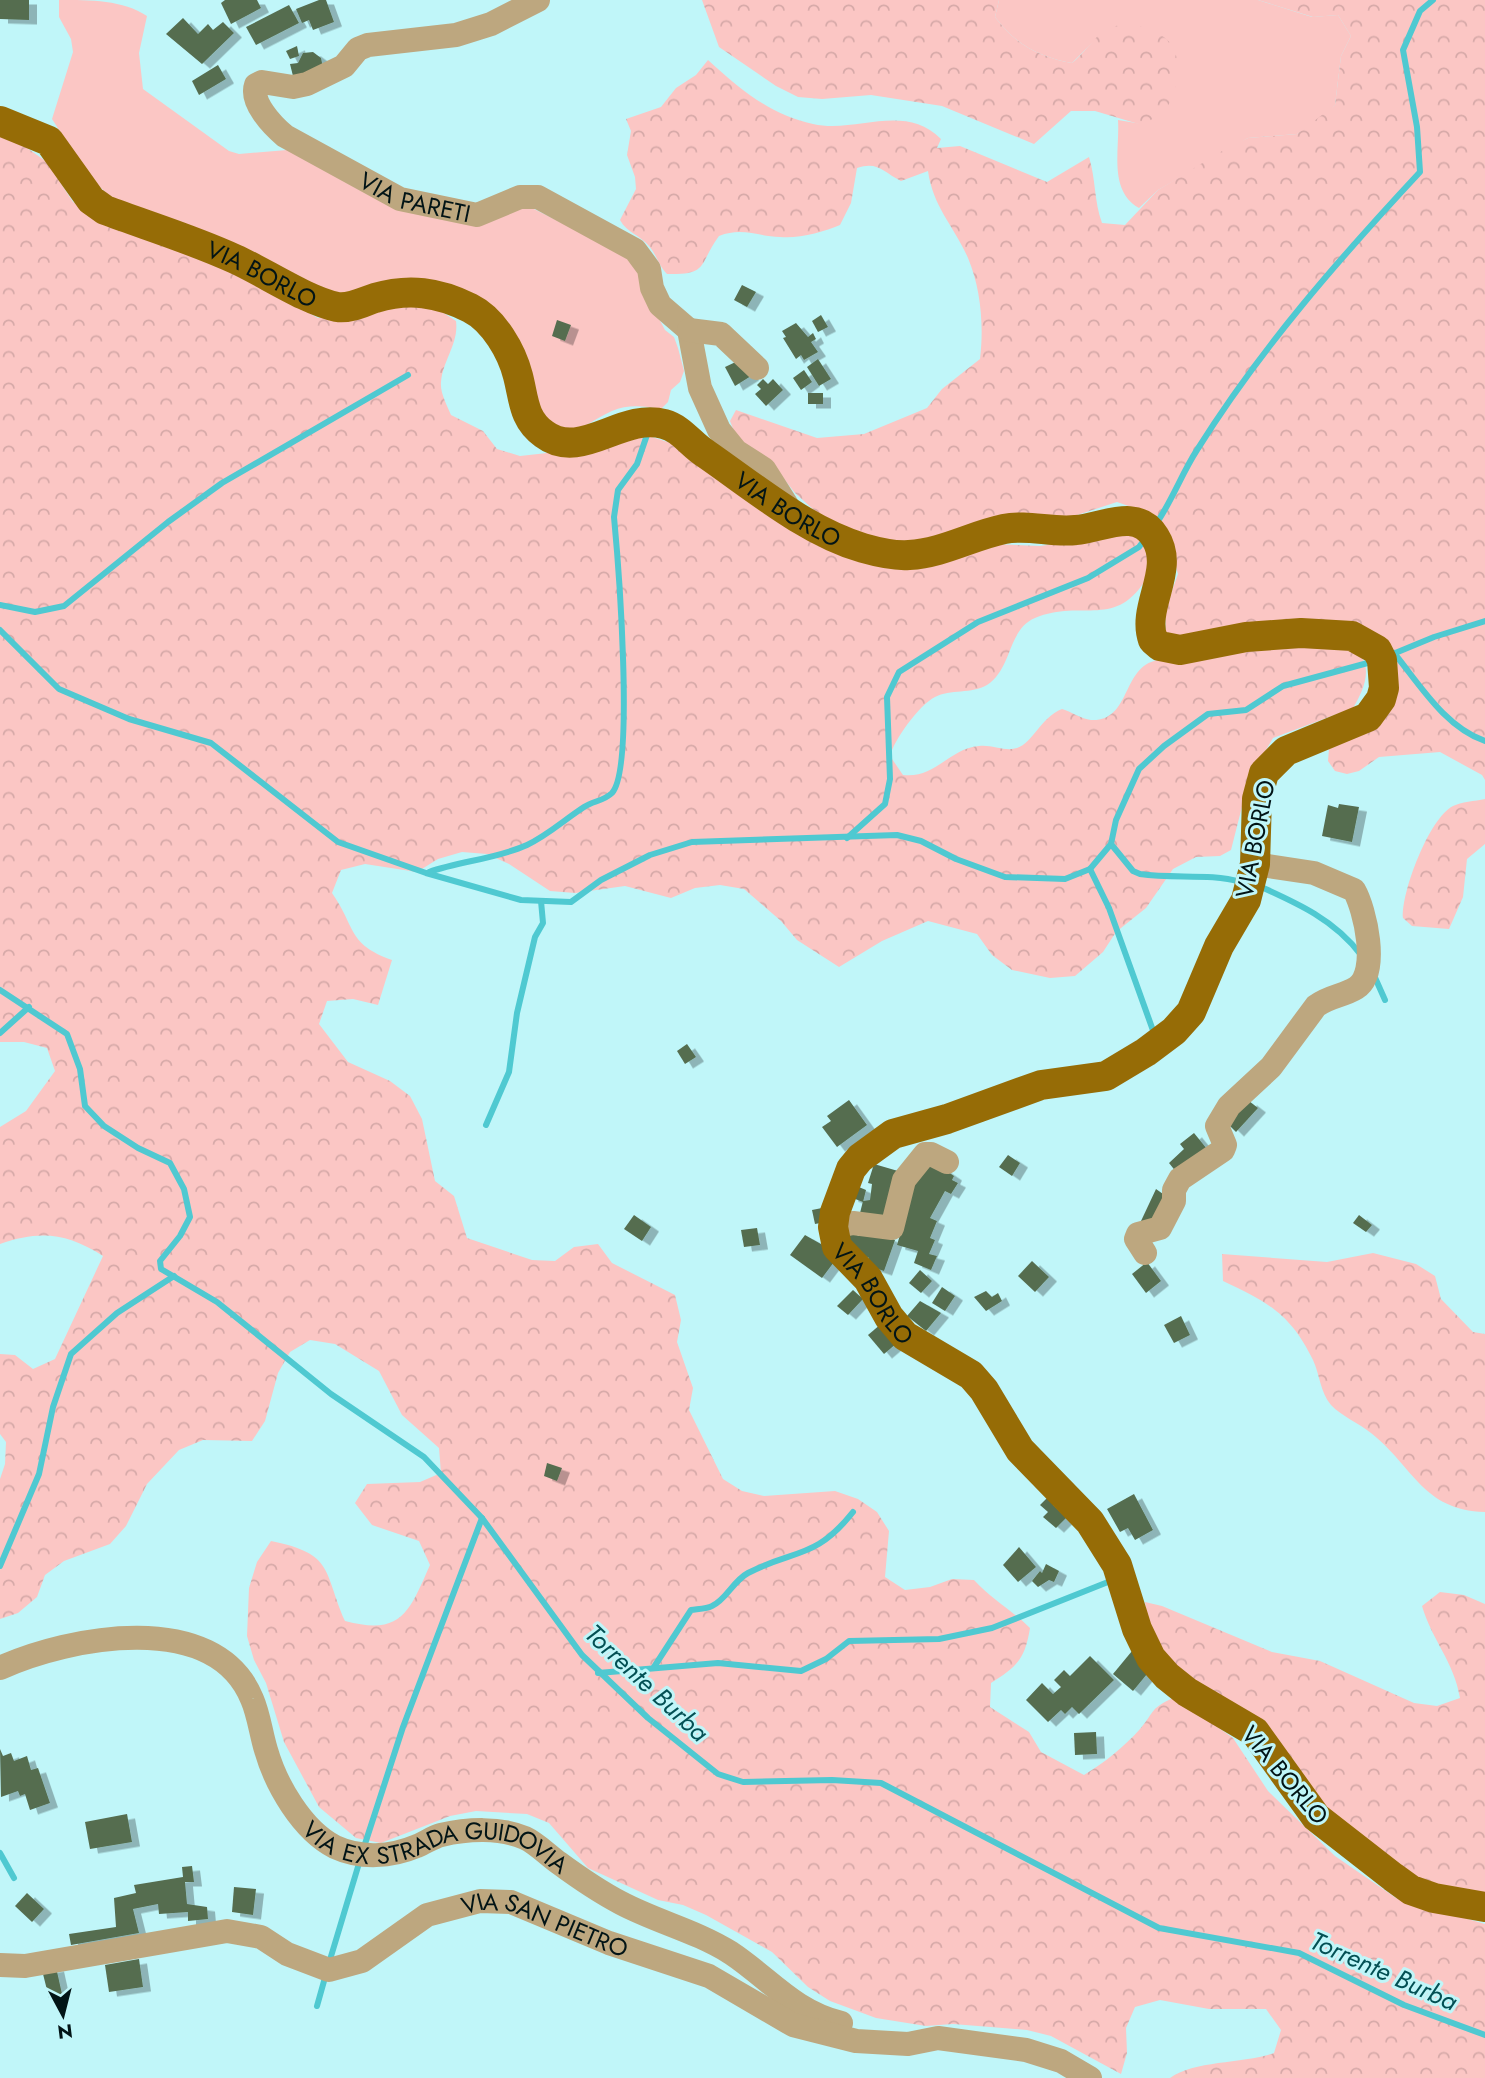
<svg xmlns="http://www.w3.org/2000/svg" width="1485" height="2078" viewBox="0 0 1485 2078" font-family="Jost,sans-serif">
	<style>
		.green { fill: #fbc6c4 }
		.forest { fill: url(#forest-crowns) }
		.lines { fill: none; stroke-linecap: round; stroke-linejoin: round }
		.stream { stroke: #4fc9d1; stroke-width: 6 }
		.building { fill: #546d50; filter: url(#shadow) }
		.minor { stroke: #bda77f; stroke-width: 24 }
		.major { stroke: #966c06; stroke-width: 30 }
		.labels { text-anchor: middle; dominant-baseline: central; stroke-width: 6; stroke-linejoin: round; paint-order: stroke }
		.street-label { font-size: 24px; fill: #021416; stroke: #c0f6f9 }
		.water-label { font-size: 26px; font-style: italic; fill: #035054; stroke: #c0f6f9 }
	</style>
	<defs>
		<pattern id="forest-crowns" width="20" height="18" patternUnits="userSpaceOnUse" patternTransform="scale(1.75)"><rect width="20" height="18" fill="#fbc6c4"/><path d="M2 6a3 3 0 1 1 6 0M12 15a3 3 0 1 1 6 0" fill="none" stroke="#d6a9a8"/></pattern>
		<filter id="shadow"><feDropShadow dx="8" dy="4.5" stdDeviation="0" flood-color="#0004"/></filter>
	</defs>
	<rect width="100%" height="100%" fill="#c0f6f9"/>
	<g class="green">
		<path d="M59,0C91,0 123,0 147,16L139,53L143,89L229,151L239,154L287,150L369,195L532,208L622,253L637,268L647,296L665,330L674,337L678,348L684,371L680,382L671,390L668,402L661,409C644,406 628,404 612,411C587,422 576,440 547,421L496,317L354,292L328,295L115,201L91,179L52,119L73,52L71,39L59,17Z"/>
		<path d="M999,0H1258L1312,17L1338,15L1351,36L1341,56L1335,105L1318,121L1297,134L1248,138L1158,190L1139,208C1108,190 1120,150 1118,120L1142,124L1105,30L1072,63C1039,57 1015,44 995,17Z"/>
	</g>
	<g class="forest">
		<path d="M702,0H999L995,17C1015,44 1039,57 1072,63C1082,56 1098,33 1106,29C1125,20 1158,27 1171,44C1183,60 1177,95 1165,110C1160,116 1149,120 1142,125L1095,111H1071L1034,144L942,106L871,95L822,99L798,97L776,86L719,47Z"/>
		<path d="M1258,0H1485V780L1482,775L1440,752L1379,757L1359,771L1347,774L1335,771L1328,761L1329,749L1375,728L1390,708L1398,676L1383,640L1179,641L1166,633L1165,610L1178,574L1165,529L1140,510L1117,502L1071,517L891,544L824,519L795,493L770,461L737,439L730,421L736,410L817,438L864,434L927,408L942,389L980,359C984,326 981,289 968,258C954,226 933,207 928,171L901,181C883,172 878,161 857,168L851,203L840,225C824,232 798,239 780,237C756,236 742,227 719,236C698,265 709,275 667,274C658,265 657,255 649,246C640,235 627,233 620,220L636,189L635,177L627,155L631,131L626,119L661,107L676,88L696,75L708,60C740,89 770,115 813,124C856,134 904,102 941,139L937,148L960,146L1047,182L1089,157C1096,180 1094,201 1102,223L1125,225L1158,190L1227,148L1248,138L1297,134L1335,105L1341,56L1351,36L1338,15L1313,17Z"/>
		<path d="M0,136L17,141L47,162L73,202L94,215L215,260L318,318L355,315L402,303L436,308L456,321C459,343 443,360 441,382C440,393 447,405 451,415L483,431L497,449L520,456L556,452L617,437H652L686,448L825,546L992,544L1040,546L1129,534L1147,539L1148,576C1116,631 1083,598 1035,618C1007,630 1013,668 987,685C972,694 950,689 935,697C919,705 894,740 890,756L903,775C935,779 950,748 979,746C991,744 1005,752 1017,748C1033,743 1040,718 1062,709C1072,712 1081,719 1091,720C1130,722 1122,670 1154,661C1164,658 1180,662 1191,661C1227,656 1339,627 1362,658C1372,673 1361,695 1353,708L1273,738L1249,779L1231,850L1220,856L1196,857L1173,869L1146,908L1116,932L1103,952L1075,976L1050,978L1012,970L992,955L977,934L928,921L882,941L839,967L797,940L781,921L744,889L720,885L695,888L671,898L625,886L575,893L550,891L509,864L487,854L462,852L438,859L417,872L365,864L341,870L332,893C356,927 347,944 392,960L378,1005L353,999L327,1001L319,1024L348,1062L390,1081L410,1096L422,1119L435,1181L454,1196L467,1238L532,1260L555,1261L574,1247L598,1244L612,1263L675,1295L681,1320L677,1342L693,1388L689,1410L723,1479L742,1491L764,1496L835,1491L858,1499L877,1512L889,1531L885,1577L905,1590L930,1587L952,1579L974,1580C991,1599 1012,1610 1030,1628C1025,1659 1017,1667 991,1683L990,1707L1029,1732L1041,1752L1084,1775C1104,1763 1124,1747 1140,1729C1156,1710 1149,1709 1175,1697L1233,1738L1268,1791L1335,1856L1396,1898L1485,1924V2078H1170C1194,2060 1243,2064 1274,2053L1281,2030L1266,2009H1209L1160,2000L1135,2007L1126,2028L1127,2053L1121,2074L1051,2036L1027,2030L953,2024L926,2026L876,2018L830,2001L808,1987L772,1952L706,1915L683,1905L658,1900L588,1868L549,1823L527,1814L476,1811L450,1816L381,1843L356,1838L319,1807L284,1742L266,1683L254,1660L247,1636L249,1588L257,1562L271,1541C335,1554 323,1571 345,1621C402,1636 409,1612 430,1565L419,1541L372,1525L355,1503L367,1484L420,1482L441,1473L439,1448L402,1415L379,1371L335,1344L310,1340L290,1352L278,1373L265,1421L252,1441L203,1440L179,1450L147,1484L126,1526L110,1544L64,1561L45,1575L37,1597L18,1613L0,1619V1479L5,1464L6,1442L0,1434V1354L15,1355L33,1369L55,1359L103,1256C67,1233 40,1230 0,1244V1127L26,1111L55,1071L47,1048L24,1042H0Z"/>
		<path d="M1485,799V844L1467,859L1463,897L1449,929L1412,926L1403,918C1401,893 1429,818 1453,806C1461,802 1475,801 1485,799Z"/>
		<path d="M1373,1253L1416,1264L1435,1276L1441,1299L1473,1332L1485,1334V1512C1422,1510 1414,1467 1371,1433C1359,1423 1341,1416 1331,1405C1320,1392 1320,1375 1313,1360C1290,1313 1267,1302 1223,1281L1222,1254L1327,1262Z"/>
		<path d="M1440,1592L1464,1595L1485,1604V1896L1443,1888L1398,1869L1324,1811L1166,1661L1148,1624L1145,1602L1162,1606L1272,1652L1320,1661L1414,1703L1437,1706L1460,1698C1454,1662 1432,1640 1422,1606Z"/>
	</g>
	<g class="lines">
		<g class="stream">
			<path d="M1156,524C1172,501 1182,473 1197,450C1260,349 1339,259 1420,172L1417,127L1403,50L1420,11L1433,0"/>
			<path d="M0,605L35,612L64,606L168,522L222,483L408,375"/>
			<path d="M0,630L59,689L129,719L211,743L338,842L426,873L521,900L571,902L601,880L650,855L692,842L897,835L921,841L956,859L1005,877L1065,879L1090,869L1111,844L1116,820L1139,769L1164,746L1208,714L1246,710L1283,686L1375,661"/>
			<path d="M1394,653C1420,685 1445,727 1485,741"/>
			<path d="M1388,656L1434,637L1485,621"/>
			<path d="M847,838L885,804L890,779L887,697L899,672L978,622L1088,578L1139,547L1145,539"/>
			<path d="M1111,844L1133,871L1140,874C1175,879 1209,873 1241,882"/>
			<path d="M1090,869L1109,908L1155,1036"/>
			<path d="M429,872C460,861 496,859 527,845C548,835 564,820 584,807C593,801 604,801 612,793C635,768 618,559 614,517L618,490L637,464L648,432"/>
			<path d="M1259,886C1297,903 1335,920 1361,955"/>
			<path d="M1373,973L1385,1000"/>
			<path d="M0,990L67,1034L80,1069L85,1106L104,1126L138,1148L170,1163L184,1189L190,1217L180,1236L160,1261L161,1269L217,1302L331,1394L424,1457L482,1518L582,1655L648,1718L718,1774L743,1782L832,1780L881,1783L1159,1928L1299,1953L1404,2005L1485,2035"/>
			<path d="M0,1033L29,1007"/>
			<path d="M486,1125L509,1072L517,1013L535,937L543,923L541,901"/>
			<path d="M0,1566L39,1474L53,1407L71,1354L117,1313L174,1276"/>
			<path d="M654,1667L691,1610C697,1609 707,1609 712,1606C726,1600 733,1581 748,1573C794,1549 815,1560 853,1512"/>
			<path d="M598,1673L718,1663L801,1671L826,1659L849,1641L939,1639L992,1628L1108,1582"/>
			<path d="M363,1850L403,1727L482,1518"/>
			<path d="M0,1853L14,1878"/>
			<path d="M329,1963L360,1860"/>
			<path d="M317,2006L326,1974"/>
		</g>
	</g>
	<g class="building">
		<path d="M0,0H29V20L0,19Z"/>
		<path d="M225,0H257L261,8L231,24L221,3Z"/>
		<path d="M319,0H326L334,22L313,30L309,20L302,23L296,9Z"/>
		<path d="M289,5L299,23L256,45L246,27Z"/>
		<path d="M183,18L198,34L208,24L213,30L223,22L234,33L202,64L166,34Z"/>
		<path d="M297,46L299,56L290,59L286,51Z"/>
		<path d="M313,52L321,58L323,68L293,76L290,64L298,63L303,53Z"/>
		<path d="M218,65L226,79L199,95L192,81Z"/>
		<path d="M742,285L756,292L747,307L734,300Z"/>
		<path d="M821,315L828,327L818,332L812,321Z"/>
		<path d="M557,320L571,325L565,341L552,336Z"/>
		<path d="M796,323L808,337L813,333L816,339L811,342L818,352L804,360L801,355L796,359L783,338L786,337L782,331Z"/>
		<path d="M742,359L751,376L735,386L725,367Z"/>
		<path d="M818,359L831,379L819,386L807,367Z"/>
		<path d="M804,370L812,382L801,390L793,378Z"/>
		<path d="M763,379L768,384L773,379L783,390L766,406L755,394L761,389L757,385Z"/>
		<rect x="808" y="393" width="15" height="11"/>
		<path d="M1339,804L1359,807L1352,842L1322,836L1328,805L1338,808Z"/>
		<path d="M687,1044L696,1057L685,1064L677,1051Z"/>
		<path d="M849,1100L867,1125L837,1147L822,1127L831,1121L827,1116Z"/>
		<path d="M1249,1101L1258,1108L1236,1132L1228,1124Z"/>
		<path d="M1194,1133L1207,1149L1177,1173L1169,1163L1184,1149L1180,1144Z"/>
		<path d="M1008,1155L1020,1163L1012,1176L999,1167Z"/>
		<path d="M929,1159L954,1176L952,1180L958,1183L951,1194L945,1191L930,1218L937,1221L930,1238L935,1240L929,1254L937,1256L931,1270L914,1263L918,1251L897,1245L908,1208L902,1206Z"/>
		<path d="M874,1164L898,1171L888,1219L858,1221L863,1201L870,1200L872,1184L868,1183Z"/>
		<path d="M854,1185L866,1190L863,1202L850,1197Z"/>
		<path d="M1156,1189L1170,1199L1156,1227L1141,1221Z"/>
		<path d="M827,1207L831,1221L815,1224L812,1210Z"/>
		<path d="M634,1215L651,1227L642,1241L624,1229Z"/>
		<path d="M1359,1215L1372,1225L1366,1232L1353,1223Z"/>
		<path d="M863,1227L895,1240L884,1271L866,1265L869,1258L848,1246V1231L859,1236Z"/>
		<path d="M757,1228L760,1245L744,1247L741,1230Z"/>
		<path d="M805,1235L835,1252L837,1258L822,1278L790,1255Z"/>
		<path d="M1032,1261L1049,1277L1035,1292L1018,1276Z"/>
		<path d="M1147,1262L1161,1281L1146,1293L1132,1274Z"/>
		<path d="M920,1270L932,1281L921,1293L909,1283Z"/>
		<path d="M942,1287L955,1296L945,1311L932,1303Z"/>
		<path d="M853,1290L863,1299L848,1315L837,1306Z"/>
		<path d="M986,1291L992,1297L998,1293L1002,1301L986,1311L974,1297Z"/>
		<path d="M920,1301L941,1313L926,1331L907,1316Z"/>
		<path d="M1181,1316L1190,1335L1174,1343L1164,1325Z"/>
		<path d="M881,1324L897,1343L884,1354L868,1335Z"/>
		<path d="M547,1463L562,1468L557,1481L544,1476Z"/>
		<path d="M1134,1494L1153,1530L1135,1540L1128,1528L1120,1532L1107,1509Z"/>
		<path d="M1049,1496L1056,1502L1053,1505L1066,1518L1056,1528L1043,1517L1048,1512L1040,1505Z"/>
		<path d="M1019,1547L1036,1567L1018,1582L1003,1565Z"/>
		<path d="M1046,1564L1059,1571L1054,1582L1049,1580L1038,1587L1032,1581L1040,1571L1042,1573Z"/>
		<path d="M1132,1651L1152,1668L1133,1691L1113,1674Z"/>
		<path d="M1090,1656L1114,1680L1079,1714L1072,1707L1065,1714L1061,1710L1048,1722L1026,1700L1042,1683L1053,1694L1061,1687L1054,1680L1064,1670L1070,1676Z"/>
		<path d="M1096,1732L1097,1754L1075,1755L1074,1733Z"/>
		<path d="M0,1749L3,1756L11,1753L14,1761L27,1756L31,1770L38,1768L50,1803L30,1810L25,1794L20,1796L18,1791L1,1797Z"/>
		<path d="M127,1814L132,1842L90,1849L85,1822Z"/>
		<path d="M192,1866L194,1882H185L187,1904L207,1907L208,1919L188,1921V1912L159,1914L158,1904L133,1909L139,1933L71,1945L69,1934L116,1927L114,1898L136,1893L134,1885L183,1877L182,1867Z"/>
		<path d="M234,1887L256,1889L253,1915L232,1912Z"/>
		<path d="M27,1893L44,1909L32,1922L15,1906Z"/>
		<path d="M139,1959L143,1987L109,1992L105,1965Z"/>
		<path d="M56,1967L62,1994L49,1998L42,1970Z"/>
	</g>
	<g class="lines">
		<g class="minor">
			<path id="s1" d="M538,0L491,24L456,35L368,45L358,49L344,66L307,84L293,87L262,82L256,85C250,102 272,125 285,136L400,199L477,215L520,197H538L635,250L649,269L652,288L660,305L689,330L700,388L719,430L736,451L764,469L790,510"/>
			<path d="M689,330L721,334L757,368"/>
			<path d="M833,1227L853,1223L892,1228L904,1180L925,1154H931L947,1162"/>
			<path d="M1145,1253L1136,1239L1138,1234L1160,1228L1174,1201V1190L1180,1179L1223,1150L1225,1145L1217,1126L1229,1106L1271,1067L1316,1006C1329,996 1343,996 1356,988C1380,973 1365,909 1354,890L1314,873L1255,864"/>
			<path id="s2" d="M0,1668C68,1637 215,1608 252,1699C259,1715 261,1734 266,1750C276,1785 302,1830 335,1847C361,1859 391,1857 417,1846C425,1843 433,1837 441,1835C467,1829 500,1827 525,1838C536,1843 548,1855 559,1863C578,1877 600,1892 621,1903C657,1922 696,1931 731,1953C770,1979 793,2011 841,2023"/>
			<path id="s3" d="M0,1965L25,1966L227,1931L261,1937L287,1954L329,1970L362,1961L427,1915L480,1901L511,1902L609,1943L709,1976L793,2025L856,2041L908,2044L938,2038L1026,2050L1061,2061L1090,2078"/>
		</g>
		<path class="major" id="s4" d="M0,121L49,141L91,200L105,210C148,226 194,240 235,259C264,272 307,301 337,307C349,309 363,302 375,298C409,288 438,292 470,308C494,320 512,352 518,376C524,399 523,419 544,434C581,462 622,412 664,424C682,429 690,444 706,454C755,488 806,531 863,548C877,552 895,556 909,555C943,553 971,536 1004,529C1028,524 1052,533 1076,530C1102,528 1137,507 1155,537C1176,570 1141,606 1153,640L1160,646L1180,650L1246,637L1301,633L1352,636L1377,650L1382,660L1384,688L1381,699L1368,717L1286,751L1264,773L1257,799L1255,864L1246,900L1219,946L1191,1012L1174,1031L1146,1052L1106,1076L1041,1085L947,1119L893,1134L860,1158L851,1169L835,1212L833,1227L837,1247L868,1279L889,1317L905,1336L971,1375L984,1390L1020,1450L1090,1522L1117,1565L1137,1629L1151,1658L1167,1676L1187,1692L1255,1732L1316,1817L1393,1877L1411,1890L1434,1898L1485,1907"/>
	</g>
	<g class="labels">
		<g class="street-label">
			<text stroke="none"><textPath href="#s1" startOffset="511">VIA PARETI</textPath></text>
			<text stroke="none"><textPath href="#s4" startOffset="312">VIA BORLO</textPath></text>
			<text stroke="none"><textPath href="#s4" startOffset="959">VIA BORLO</textPath></text>
			<text transform="translate(1255 839) rotate(-79)">VIA BORLO</text>
			<text stroke="none"><textPath href="#s4" startOffset="2656">VIA BORLO</textPath></text>
			<text transform="translate(1285 1775) rotate(50)">VIA BORLO</text>
			<text stroke="none"><textPath href="#s2" startOffset="560">VIA EX STRADA GUIDOVIA</textPath></text>
			<text stroke="none"><textPath href="#s3" startOffset="578">VIA SAN PIETRO</textPath></text>
		</g>
		<g class="water-label">
			<text transform="translate(647 1683) rotate(43)">Torrente Burba</text>
			<text transform="translate(1384 1971) rotate(24)">Torrente Burba</text>
		</g>
	</g>
	<g transform="translate(63 2015) rotate(173)" stroke="#c0f6f9" stroke-width="5" paint-order="stroke">
	<path d="M0-5L12 26L0 18L-12 26Z" fill="#021416"/>
	<text y="-10" font-size="19" font-weight="bold" text-anchor="middle" fill="#021416">N</text>
	</g>
</svg>
